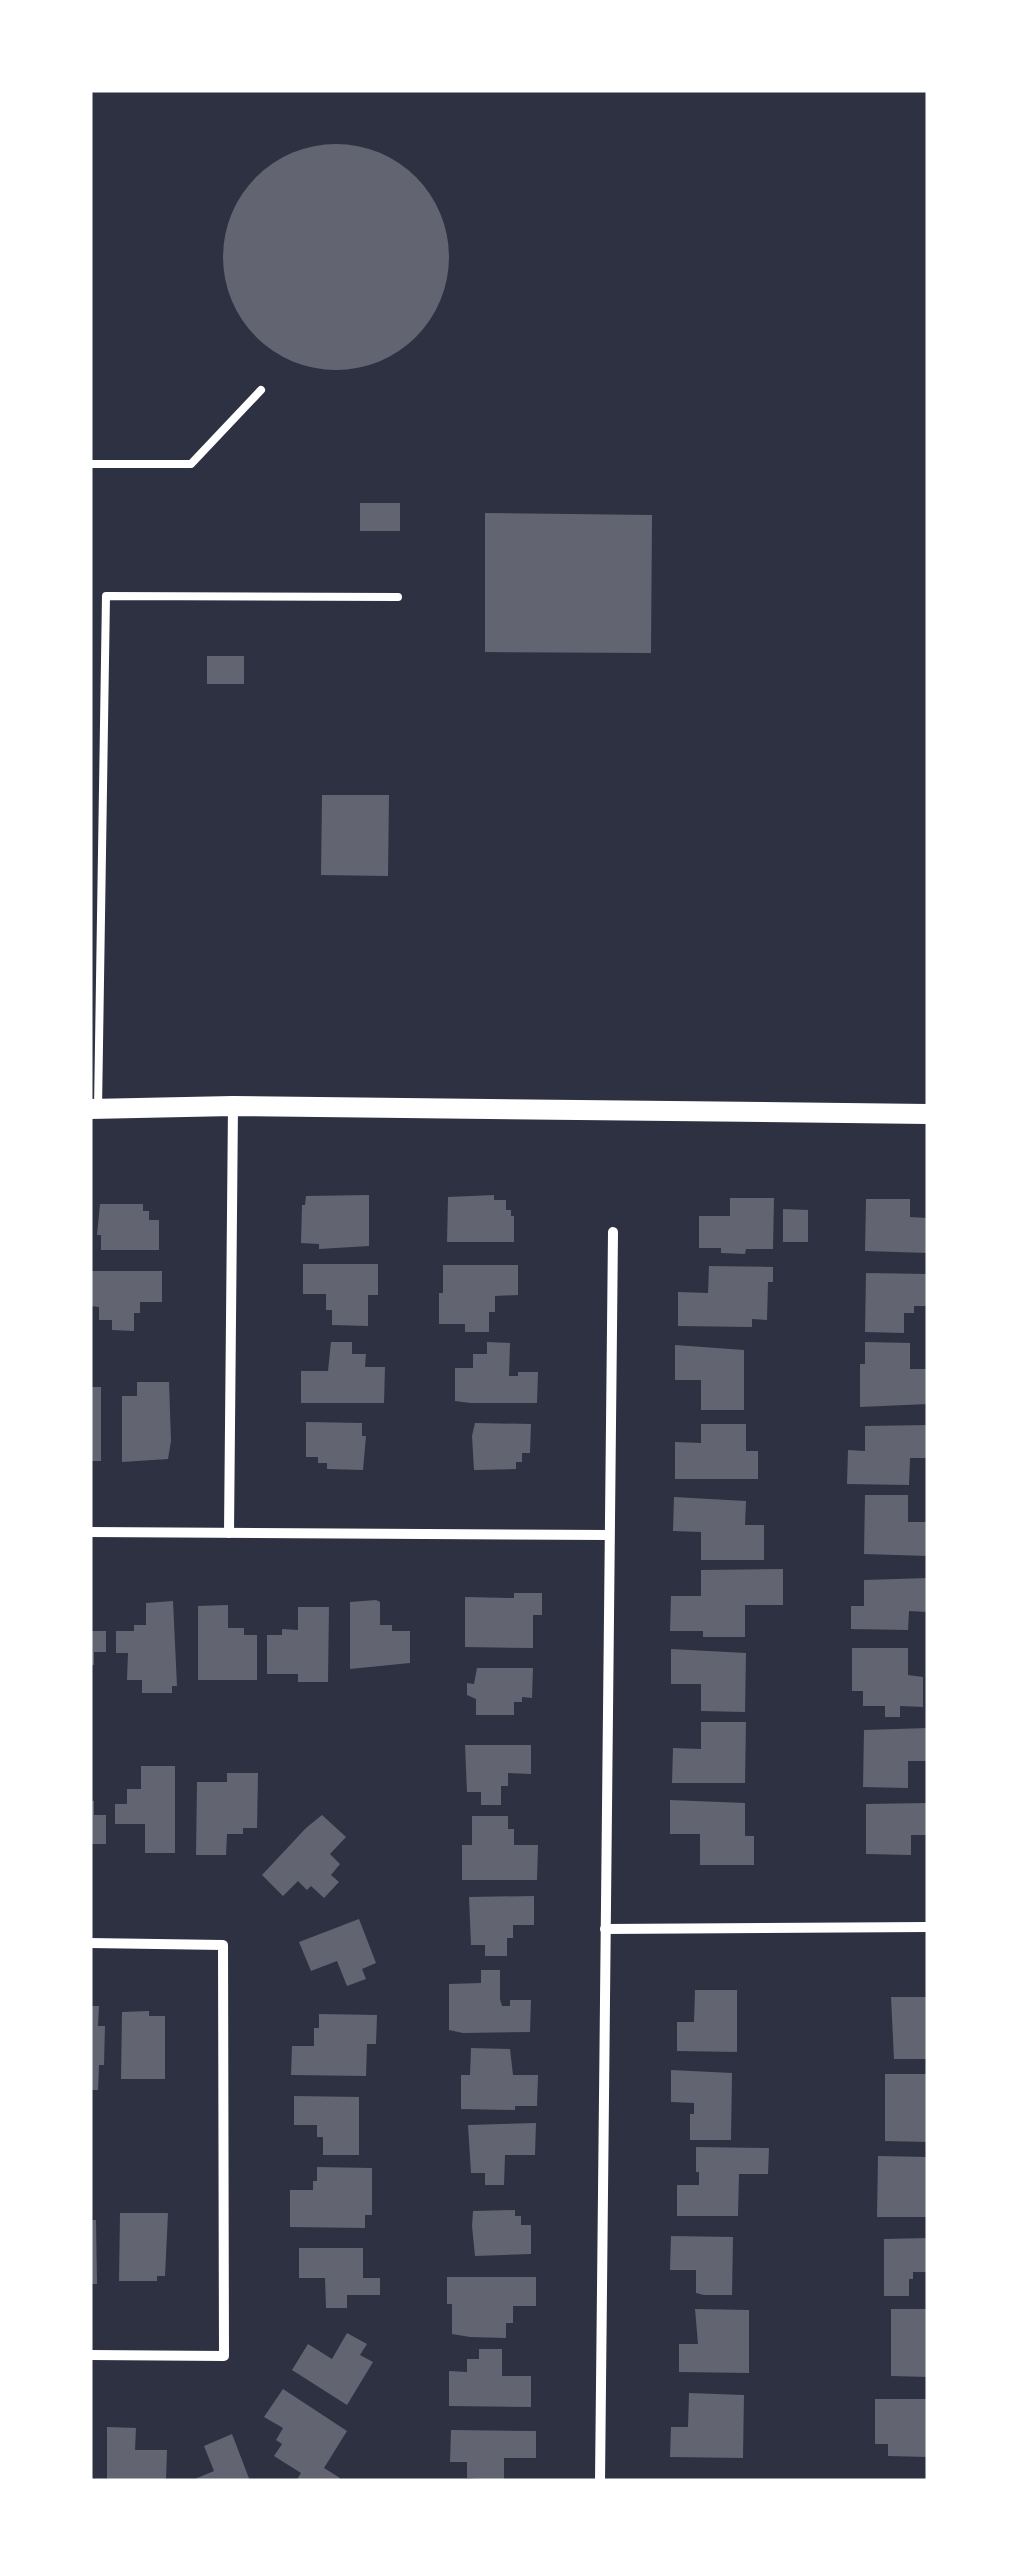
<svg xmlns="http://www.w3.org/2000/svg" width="1018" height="2571" viewBox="0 0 1018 2571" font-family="'Asap Condensed',sans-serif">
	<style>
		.building { fill: #626471 }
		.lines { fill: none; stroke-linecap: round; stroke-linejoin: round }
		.service { stroke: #fff; stroke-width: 8 }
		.minor { stroke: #fff; stroke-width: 10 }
		.secondary { stroke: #fff; stroke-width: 20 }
	</style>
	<rect width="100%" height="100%" fill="#2d3142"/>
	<g class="building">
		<circle cx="336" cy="257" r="113"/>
		<rect x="360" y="503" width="40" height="28"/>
		<path d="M485,513L652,515L651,653L485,652Z"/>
		<rect x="207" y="656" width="37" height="28"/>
		<path d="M322,795H389L388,876L321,875Z"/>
		<path d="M369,1195V1246L319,1249V1244L301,1243L302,1205H305L306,1196Z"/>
		<path d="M494,1195V1200H506V1210H511V1216H514V1242H447L448,1197Z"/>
		<path d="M730,1198H774L773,1249H746L745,1254L721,1253V1248H699V1216H730Z"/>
		<path d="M866,1199H910V1217L928,1218V1253L865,1251Z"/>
		<path d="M100,1204H143V1211H149V1220H159V1250H101V1235H97Z"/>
		<path d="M783,1209L808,1210V1242H783Z"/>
		<path d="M303,1264H378V1295H368V1326L332,1325V1310H326V1294H303Z"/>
		<path d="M443,1265H518V1295L495,1296V1312H489V1332H465V1324H439V1293H443Z"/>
		<path d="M709,1266L773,1267V1282H768L767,1320L752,1319V1327L678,1326V1292L708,1293Z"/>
		<path d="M90,1271H162V1302H140V1313H134V1331L112,1330V1320H99V1307L90,1306Z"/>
		<path d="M866,1273L928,1274V1306H914V1313H904V1333L865,1332Z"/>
		<path d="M331,1342H352V1354H366L365,1367H385L384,1403H301V1371H328Z"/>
		<path d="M487,1342L510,1343L509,1376H518V1372H538L537,1403H470L455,1401V1368H473V1354H487Z"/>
		<path d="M865,1342L910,1343V1369H928V1404L860,1407V1364H865Z"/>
		<path d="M675,1345L744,1350V1410H701V1380H675Z"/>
		<path d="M137,1382H169L171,1441L168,1459L122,1462V1396H137Z"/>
		<rect x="90" y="1387" width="11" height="74"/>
		<path d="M306,1422L362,1423V1436H366L363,1470L327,1469V1463H318V1457H306Z"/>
		<path d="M475,1423L531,1424L530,1453H522V1462H516V1469L474,1470L472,1436Z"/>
		<path d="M701,1424H746V1451H758V1479H675V1442L701,1443Z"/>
		<path d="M928,1425V1458H910L909,1485L847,1484L848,1450L865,1451V1426Z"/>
		<path d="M865,1495H908V1522H928V1556L864,1554Z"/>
		<path d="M674,1497L746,1501L745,1525H764V1560H701V1532L673,1531Z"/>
		<path d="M783,1569V1605H745V1637H703V1631H670L671,1596H701V1570Z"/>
		<path d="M928,1578L927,1612L909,1611L908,1630L851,1629V1606H864V1580Z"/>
		<path d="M514,1593H542V1615H533V1648L465,1647V1597L514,1598Z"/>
		<path d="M376,1600L380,1602V1625H392V1631H410V1663L350,1669V1602Z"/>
		<path d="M173,1601L177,1686H172V1693H142V1680H127L128,1653H116V1631H134V1625H146V1603Z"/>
		<path d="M228,1605V1628H244V1635H257V1680H198V1606Z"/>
		<path d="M298,1607H329L328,1682H298V1674H267V1635H282V1629L298,1630Z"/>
		<path d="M90,1631H106V1652H94V1665H90Z"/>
		<path d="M852,1648H908V1675L923,1677V1707L900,1706V1717H885V1706H863V1691H852Z"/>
		<path d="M671,1649L746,1653L745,1712L701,1711V1684H671Z"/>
		<path d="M477,1668H533L532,1698L522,1697V1702H514V1715H476V1699L467,1695V1683L474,1684Z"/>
		<path d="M701,1722H746L745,1783H672L673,1748L701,1749Z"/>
		<path d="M928,1728V1761H908V1788L863,1787L864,1730Z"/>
		<path d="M465,1745H531V1774L508,1773V1786H501V1805H481V1792H467Z"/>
		<path d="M141,1766H175V1853H145V1824H115V1804H127V1789H141Z"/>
		<path d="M227,1773H258L257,1828H243V1834H227L226,1855H196L197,1782H227Z"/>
		<path d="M90,1800L94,1801V1815H106V1844H90Z"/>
		<path d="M670,1800L745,1803V1836H754V1865H700V1834H670Z"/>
		<path d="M928,1803V1835H911V1855L866,1854V1804Z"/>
		<path d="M322,1815L346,1837L330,1854L340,1864L331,1875L339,1882L324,1898L311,1886L307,1890L298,1881L283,1896L262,1875L306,1828Z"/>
		<path d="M472,1816H508V1829H514V1845H538L537,1880H462V1845H472Z"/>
		<path d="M534,1896V1925H513V1938H507V1956H485V1945H471L469,1897Z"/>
		<path d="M359,1919L376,1963L362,1969L366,1979L347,1986L337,1961L311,1971L299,1942Z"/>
		<path d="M481,1970H500V1999L502,2006H510V2000H531L530,2032L463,2033L449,2030V1984L481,1983Z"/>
		<path d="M695,1990H737V2052L677,2051V2022H694Z"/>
		<path d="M891,1997H928V2059H894Z"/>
		<path d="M90,2006H99L98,2026H105L104,2065H99L98,2090H90Z"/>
		<path d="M149,2011V2016H165V2079H121L122,2012Z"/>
		<path d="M319,2014L377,2015L376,2044H367L366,2076L291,2075L292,2046H314V2028H319Z"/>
		<path d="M471,2048L510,2049L513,2075H538L537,2106H515V2110L461,2109V2075H470Z"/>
		<path d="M671,2070L732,2073L731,2140H690V2114H694V2103L671,2102Z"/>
		<path d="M885,2074H928V2142L885,2141Z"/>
		<path d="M294,2096L359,2097V2155H323V2137H317V2125H294Z"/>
		<path d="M536,2123L535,2155H505L504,2185H485V2173H471L468,2125Z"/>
		<path d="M696,2147L769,2148L768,2174H739L738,2216H677V2185H699V2172H696Z"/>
		<path d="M878,2156L928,2157V2217H877Z"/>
		<path d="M317,2167L372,2168V2215H365V2228L290,2227V2190H313V2181H317Z"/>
		<path d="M515,2210V2216H521V2225H531V2254L475,2256L472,2226L473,2211Z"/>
		<path d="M120,2213H168L165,2276H157V2281H119Z"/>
		<path d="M90,2220H96L97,2284H90Z"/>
		<path d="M671,2236L733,2237L732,2295H704L696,2293V2270H670Z"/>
		<path d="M928,2238V2272H913V2279H909V2296H884V2239Z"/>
		<path d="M299,2248H363V2278H380V2295H347V2308H326L325,2278H299Z"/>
		<path d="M447,2277H536V2306H513V2323H506V2338L470,2337L452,2334V2304H447Z"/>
		<path d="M695,2309L749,2310V2373L679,2372V2344H698Z"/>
		<path d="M891,2309H928V2377L891,2376Z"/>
		<path d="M347,2333L367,2344L360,2355L373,2362L347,2405L292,2370L308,2344L332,2359Z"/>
		<path d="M479,2349H502V2376H531V2407L449,2406V2371L467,2372V2359H479Z"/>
		<path d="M283,2389L347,2431L324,2468L340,2478L338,2481H296L301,2473L274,2456L282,2444L276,2440L283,2428L264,2417Z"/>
		<path d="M689,2393L744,2395L743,2458L670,2457L671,2427H688Z"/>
		<path d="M875,2399H928V2457L888,2456V2444H875Z"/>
		<path d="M107,2427L136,2428L135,2450H167L166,2481H107Z"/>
		<path d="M451,2430L536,2431V2458H504V2481L467,2478V2462H450Z"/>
		<path d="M232,2434L250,2481H190L214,2471L204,2446Z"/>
	</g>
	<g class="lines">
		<g class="service">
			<path d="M90,464H191L261,390"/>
			<path d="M98,1109L106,596L398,597"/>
		</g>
		<g class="minor">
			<path d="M90,1532L609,1535"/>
			<path d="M229,1533L233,1106"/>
			<path d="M605,1929L928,1927"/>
			<path d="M90,1943L223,1945L224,2356L90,2355"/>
			<path d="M600,2481L613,1232"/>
		</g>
		<path class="secondary" d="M90,1109L233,1106L928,1114"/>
	</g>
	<rect width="1018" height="2571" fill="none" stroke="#ffffff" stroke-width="185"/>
</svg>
